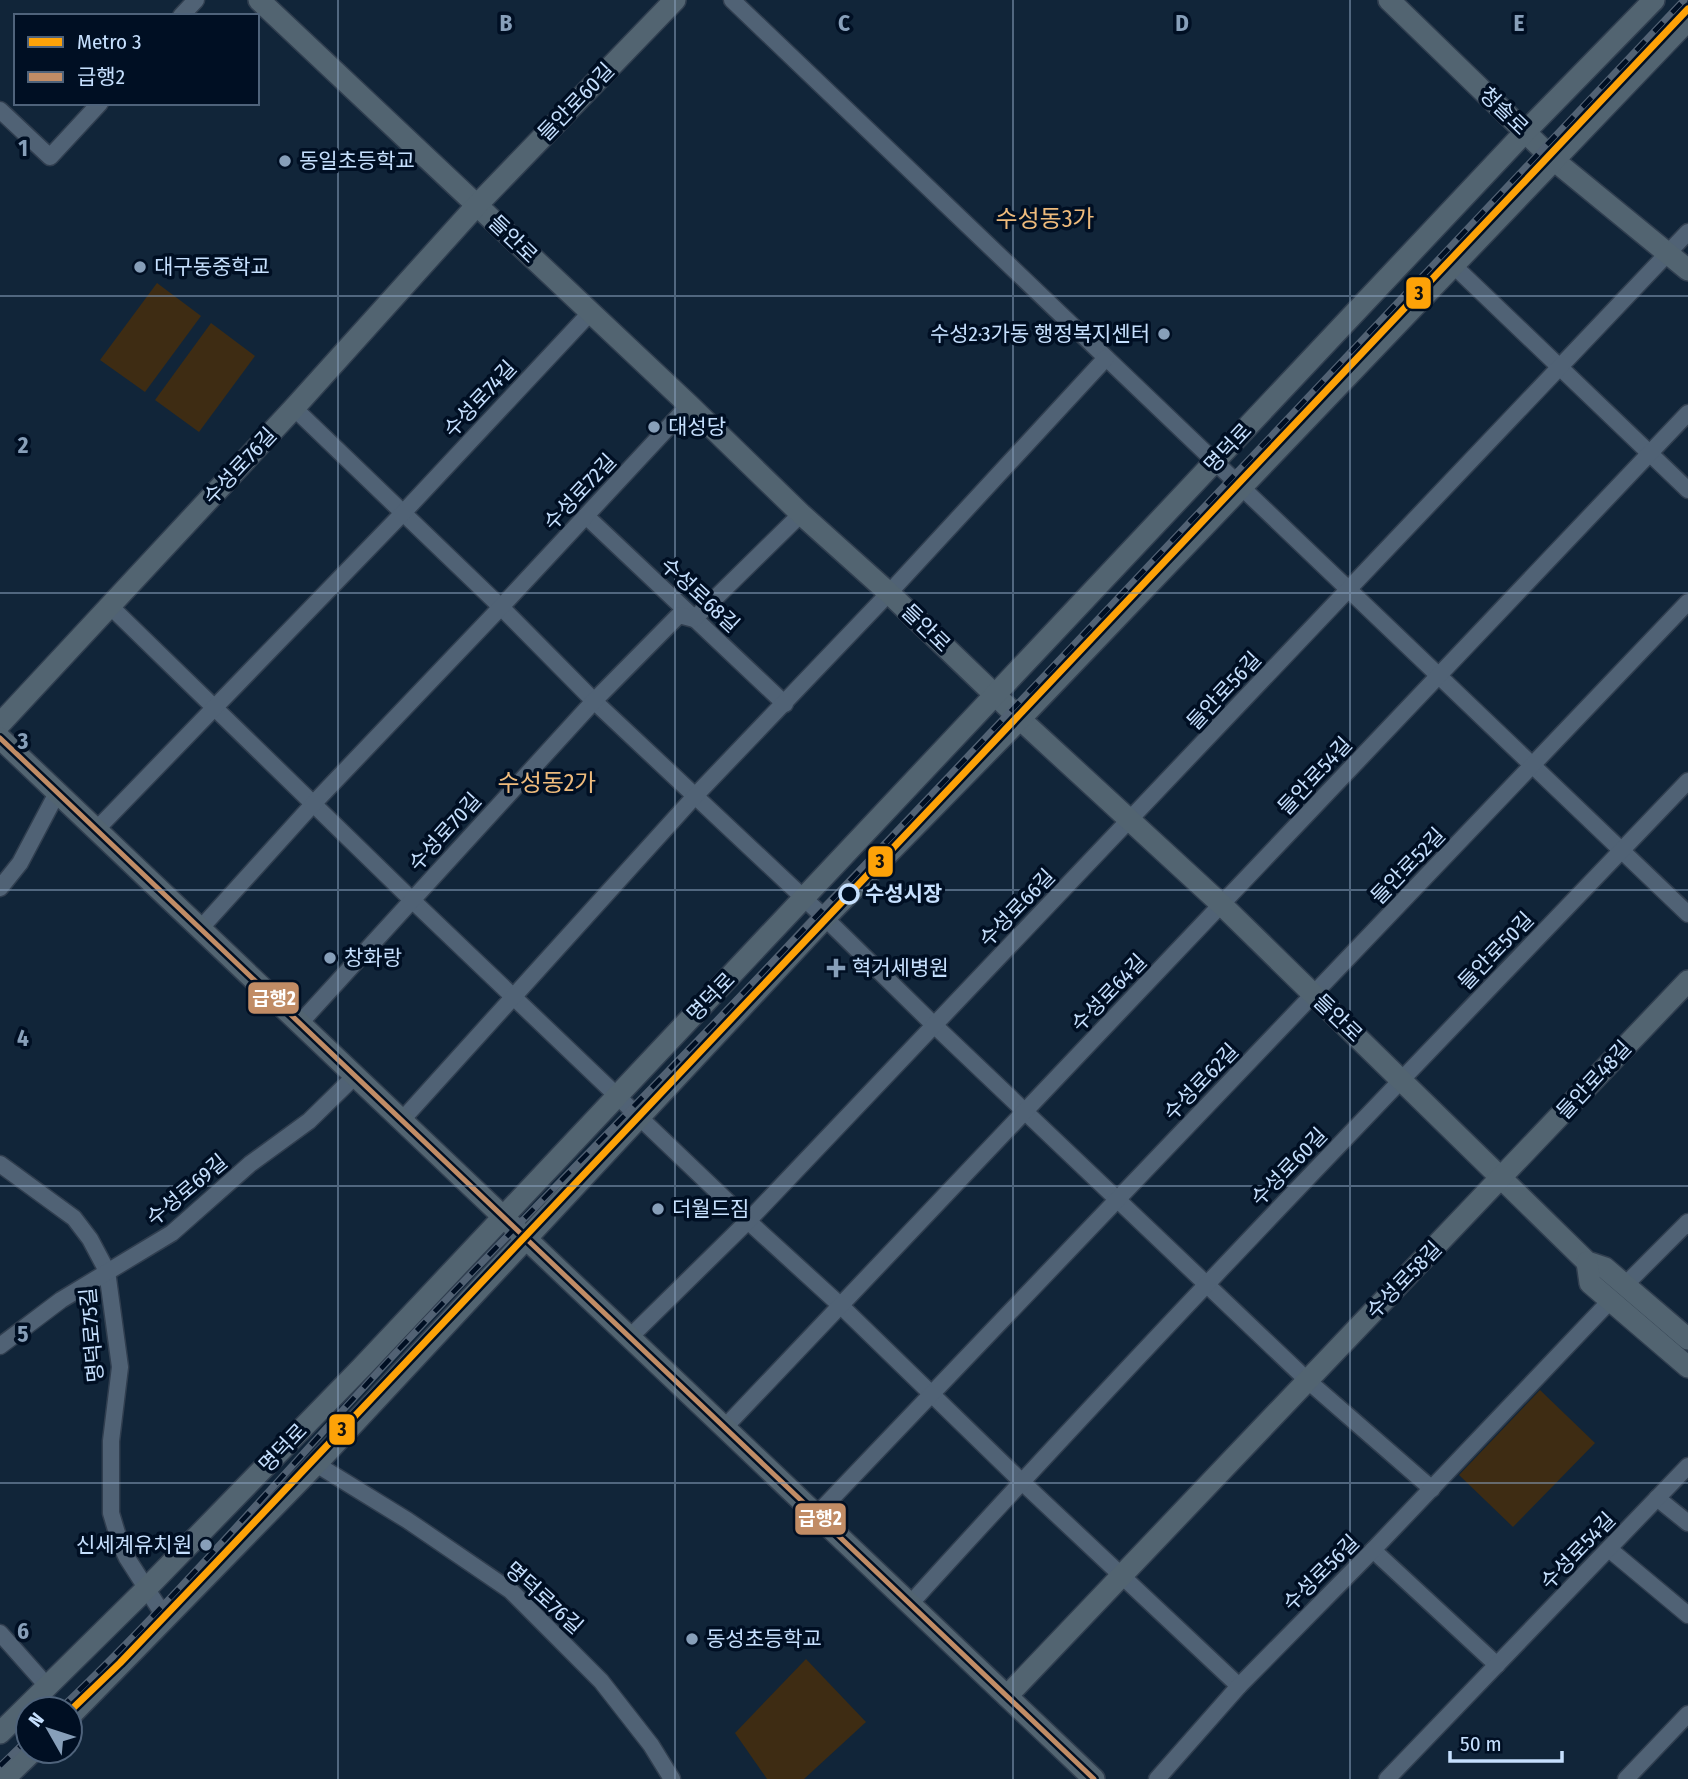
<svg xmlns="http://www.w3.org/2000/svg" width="1688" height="1779" viewBox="0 0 1688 1779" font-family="'Fira Sans Condensed','Noto Sans KR',sans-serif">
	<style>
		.green { fill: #3e2c13 }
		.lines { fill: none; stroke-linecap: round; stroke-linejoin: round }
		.street-casing { stroke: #303e4f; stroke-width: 19 }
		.secondary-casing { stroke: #303e4f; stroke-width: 24 }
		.street { stroke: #506275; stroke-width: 16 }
		.secondary { stroke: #526471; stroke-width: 21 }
		.rail-casing { stroke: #526274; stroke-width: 7 }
		.rail { stroke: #000f23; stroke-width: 4.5; stroke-dasharray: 13; stroke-linecap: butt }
		.bus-1-casing { stroke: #000f23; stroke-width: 10 }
		.bus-1 { stroke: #c18c65; stroke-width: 5 }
		.metro-1-casing { stroke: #000f23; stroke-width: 12 }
		.metro-1 { stroke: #fda208; stroke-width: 7 }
		.grid { fill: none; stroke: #879fb9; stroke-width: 2; stroke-opacity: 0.55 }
		.poi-dot { fill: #879fb9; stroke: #000f23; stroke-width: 2.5 }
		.stop-dot { fill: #000f23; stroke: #c6e0fe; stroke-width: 3.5 }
		.labels { text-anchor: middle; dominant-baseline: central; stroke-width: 7; stroke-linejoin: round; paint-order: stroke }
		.street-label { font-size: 21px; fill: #c6e0fe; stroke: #000f23 }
		.poi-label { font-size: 21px; fill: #c6e0fe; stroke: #000f23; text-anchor: start }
		.stop-label { font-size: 21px; font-weight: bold; fill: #c6e0fe; stroke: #000f23; text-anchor: start }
		.quarter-label { font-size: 24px; fill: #eebb7c; stroke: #000f23 }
		.grid-label { font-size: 23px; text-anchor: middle; font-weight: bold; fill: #879fb9; stroke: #000f23; stroke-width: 7; stroke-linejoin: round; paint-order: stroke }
		.line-badge { stroke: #000f23; stroke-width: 2.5 }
		.badge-label { font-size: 19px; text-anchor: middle; font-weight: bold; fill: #fff }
		.pale-badge-label { font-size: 19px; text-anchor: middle; font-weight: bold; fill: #111 }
	</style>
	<rect width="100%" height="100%" fill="#112539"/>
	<g class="green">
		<path d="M157,283L201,316L145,392L100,360Z"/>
		<path d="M211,323L255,356L199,432L155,400Z"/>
		<path d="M1540,1390L1595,1443L1513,1527L1459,1475Z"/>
		<path d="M806,1659L866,1722L804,1779H767L735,1733Z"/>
	</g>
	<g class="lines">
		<defs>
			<g id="street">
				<path d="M732,0L1688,914"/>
				<path d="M181,16L196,0"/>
				<path d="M0,110L50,157L100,103"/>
				<path d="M1452,264L1688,490"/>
				<path d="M294,408L501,607L594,701L825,918L933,1024L1307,1380L1432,1489"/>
				<path d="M586,516L785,704"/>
				<path d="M110,606L412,900L748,1221L840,1305L1021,1481L1239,1686"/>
				<path d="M96,830L402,514L590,313"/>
				<path d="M0,888L20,863L57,793"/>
				<path d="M200,929L314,803L501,607L689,405"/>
				<path d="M300,1023L594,701L679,615L694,619L801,514"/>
				<path d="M402,1120L695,796L889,593L1106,358"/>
				<path d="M0,1164L74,1218L90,1239L107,1271L120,1367L111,1441V1513L120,1543L127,1558L166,1619"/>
				<path d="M1625,1285L1688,1222"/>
				<path d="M630,1337L748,1221L1688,232"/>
				<path d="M0,1346L61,1300L172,1233L250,1164L309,1121L355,1076"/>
				<path d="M725,1427L1688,413"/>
				<path d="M316,1464L407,1520L511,1591L601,1681L651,1745L672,1779"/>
				<path d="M1657,1498L1688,1523"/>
				<path d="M816,1515L1688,602"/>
				<path d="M1609,1549L1688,1615"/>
				<path d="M1373,1550L1497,1665"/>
				<path d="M910,1604C1164,1324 1427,1054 1688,781"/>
				<path d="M0,1633L48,1687"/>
				<path d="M1157,1779L1239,1686L1373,1550L1610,1301"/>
				<path d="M1387,1779L1688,1466"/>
				<path d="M1626,1779L1688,1714"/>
			</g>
			<g id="secondary">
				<path d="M259,0L689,405L801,514L889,593L1020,719L1222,905L1587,1262L1605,1268L1688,1339"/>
				<path d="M1389,0L1555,161L1688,270"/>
				<path d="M0,724L294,408L477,205L675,0"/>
				<path d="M0,738L1094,1779"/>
				<path d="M1587,1262L1590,1283L1688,1367"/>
				<path d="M1007,1696L1688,981"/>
				<path d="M70,1716L316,1464L825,918L1020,719L1688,20"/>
				<path d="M0,1733L147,1588L362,1367L1525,132L1654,0"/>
				<path d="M4,1779L33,1751"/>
			</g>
		</defs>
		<use href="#street" class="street-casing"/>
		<use href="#secondary" class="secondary-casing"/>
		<use href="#street" class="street"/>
		<use href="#secondary" class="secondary"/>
		<defs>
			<g id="rail">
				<path d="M60,1709C194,1581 313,1438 442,1304C543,1198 646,1095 747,989C1060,660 1372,329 1684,0"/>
				<path d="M0,1766L28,1739"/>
			</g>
		</defs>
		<use href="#rail" class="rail-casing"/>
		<use href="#rail" class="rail"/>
		<defs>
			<path id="bus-1" d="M0,738L1094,1779"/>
		</defs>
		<use href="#bus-1" class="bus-1-casing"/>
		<use href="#bus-1" class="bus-1"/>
		<defs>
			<path id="metro-1" d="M70,1711L120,1663L210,1569L1688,9"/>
		</defs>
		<use href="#metro-1" class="metro-1-casing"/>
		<use href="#metro-1" class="metro-1"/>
	</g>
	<path class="grid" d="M338,0V1779M675,0V1779M1013,0V1779M1350,0V1779M0,296H1688M0,593H1688M0,890H1688M0,1186H1688M0,1483H1688"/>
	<g class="poi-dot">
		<circle cx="285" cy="161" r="7"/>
		<circle cx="140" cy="267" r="7"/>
		<circle cx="1164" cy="334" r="7"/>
		<circle cx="654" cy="427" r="7"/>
		<circle cx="330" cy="958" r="7"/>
		<path d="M832.5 957.5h7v7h7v7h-7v7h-7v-7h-7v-7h7z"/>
		<circle cx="658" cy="1209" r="7"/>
		<circle cx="206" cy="1545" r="7"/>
		<circle cx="692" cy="1639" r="7"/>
	</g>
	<circle class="stop-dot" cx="849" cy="894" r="9"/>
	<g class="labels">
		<g class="street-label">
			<text transform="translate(576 102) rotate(-46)">들안로60길</text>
			<text transform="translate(1504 111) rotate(44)">청솔로</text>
			<text transform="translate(513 239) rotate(44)">들안로</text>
			<text transform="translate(480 399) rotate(-47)">수성로74길</text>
			<text transform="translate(1228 448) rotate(-47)">명덕로</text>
			<text transform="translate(240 466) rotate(-47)">수성로76길</text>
			<text transform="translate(580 492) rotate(-47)">수성로72길</text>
			<text transform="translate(700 595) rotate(43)">수성로68길</text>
			<text transform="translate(926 628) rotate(44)">들안로</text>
			<text transform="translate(1224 691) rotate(-47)">들안로56길</text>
			<text transform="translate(1315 776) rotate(-47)">들안로54길</text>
			<text transform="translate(445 832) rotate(-48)">수성로70길</text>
			<text transform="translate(1408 866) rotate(-46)">들안로52길</text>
			<text transform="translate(1017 908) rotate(-46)">수성로66길</text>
			<text transform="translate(1496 951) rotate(-46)">들안로50길</text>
			<text transform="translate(1109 993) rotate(-46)">수성로64길</text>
			<text transform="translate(711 997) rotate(-46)">명덕로</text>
			<text transform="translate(1338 1018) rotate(44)">들안로</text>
			<text transform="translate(1594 1080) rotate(-47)">들안로48길</text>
			<text transform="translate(1201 1082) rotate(-46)">수성로62길</text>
			<text transform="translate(1289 1167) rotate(-46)">수성로60길</text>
			<text transform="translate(187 1190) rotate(-40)">수성로69길</text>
			<text transform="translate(1404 1280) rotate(-46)">수성로58길</text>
			<text transform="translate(92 1335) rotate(-95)">명덕로75길</text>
			<text transform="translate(283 1448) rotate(-46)">명덕로</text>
			<text transform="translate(1578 1551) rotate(-46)">수성로54길</text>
			<text transform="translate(1321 1573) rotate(-45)">수성로56길</text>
			<text transform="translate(544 1598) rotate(42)">명덕로76길</text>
		</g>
		<g class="poi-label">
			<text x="299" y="161">동일초등학교</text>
			<text x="154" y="267">대구동중학교</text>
			<text x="1150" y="334" text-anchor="end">수성2·3가동 행정복지센터</text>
			<text x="668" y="427">대성당</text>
			<text x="344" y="958">창화랑</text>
			<text x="852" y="968">혁거세병원</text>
			<text x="672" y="1209">더월드짐</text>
			<text x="192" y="1545" text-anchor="end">신세계유치원</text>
			<text x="706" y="1639">동성초등학교</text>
		</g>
		<g class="stop-label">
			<text x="865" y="894">수성시장</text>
		</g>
		<g class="quarter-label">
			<text x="1045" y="219">수성동3가</text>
			<text x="547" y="783">수성동2가</text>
		</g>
	</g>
	<g class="grid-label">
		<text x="506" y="31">B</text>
		<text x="844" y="31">C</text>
		<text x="1182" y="31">D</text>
		<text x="1519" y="31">E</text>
		<text x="23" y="156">1</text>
		<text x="23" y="453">2</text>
		<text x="23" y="749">3</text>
		<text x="23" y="1046">4</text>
		<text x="23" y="1342">5</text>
		<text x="23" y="1639">6</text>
	</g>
	<g class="line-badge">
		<rect x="1405" y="276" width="27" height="34" rx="7" fill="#fda208"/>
		<rect x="867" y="845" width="27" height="33" rx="7" fill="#fda208"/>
		<rect x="247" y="981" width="53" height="34" rx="7" fill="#c18c65"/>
		<rect x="328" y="1413" width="28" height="33" rx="7" fill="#fda208"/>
		<rect x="794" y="1502" width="53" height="34" rx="7" fill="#c18c65"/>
	</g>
	<g class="badge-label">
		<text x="274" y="1005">급행2</text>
		<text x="820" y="1525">급행2</text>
	</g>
	<g class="pale-badge-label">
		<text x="1419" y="300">3</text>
		<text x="880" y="868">3</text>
		<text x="342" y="1436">3</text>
	</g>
	<rect x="14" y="14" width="245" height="91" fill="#000f23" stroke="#4f637b" stroke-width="2"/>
	<rect x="28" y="37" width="35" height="10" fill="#fda208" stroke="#4f637b" stroke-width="2"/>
	<text x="77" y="49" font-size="21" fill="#c6e0fe">Metro 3</text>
	<rect x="28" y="72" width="35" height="10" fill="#c18c65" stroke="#4f637b" stroke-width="2"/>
	<text x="77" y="84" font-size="21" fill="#c6e0fe">급행2</text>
	<g transform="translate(49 1730) rotate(309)"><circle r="33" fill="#000f23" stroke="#4f637b" stroke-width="2"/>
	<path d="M0-5L12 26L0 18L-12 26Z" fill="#879fb9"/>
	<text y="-10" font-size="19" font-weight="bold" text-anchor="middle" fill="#c6e0fe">N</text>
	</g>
	<path d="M1450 1751v10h112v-10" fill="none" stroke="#c6e0fe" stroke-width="3.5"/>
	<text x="1460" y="1751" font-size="21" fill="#c6e0fe" stroke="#000f23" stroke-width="5" paint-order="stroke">50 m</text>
</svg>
